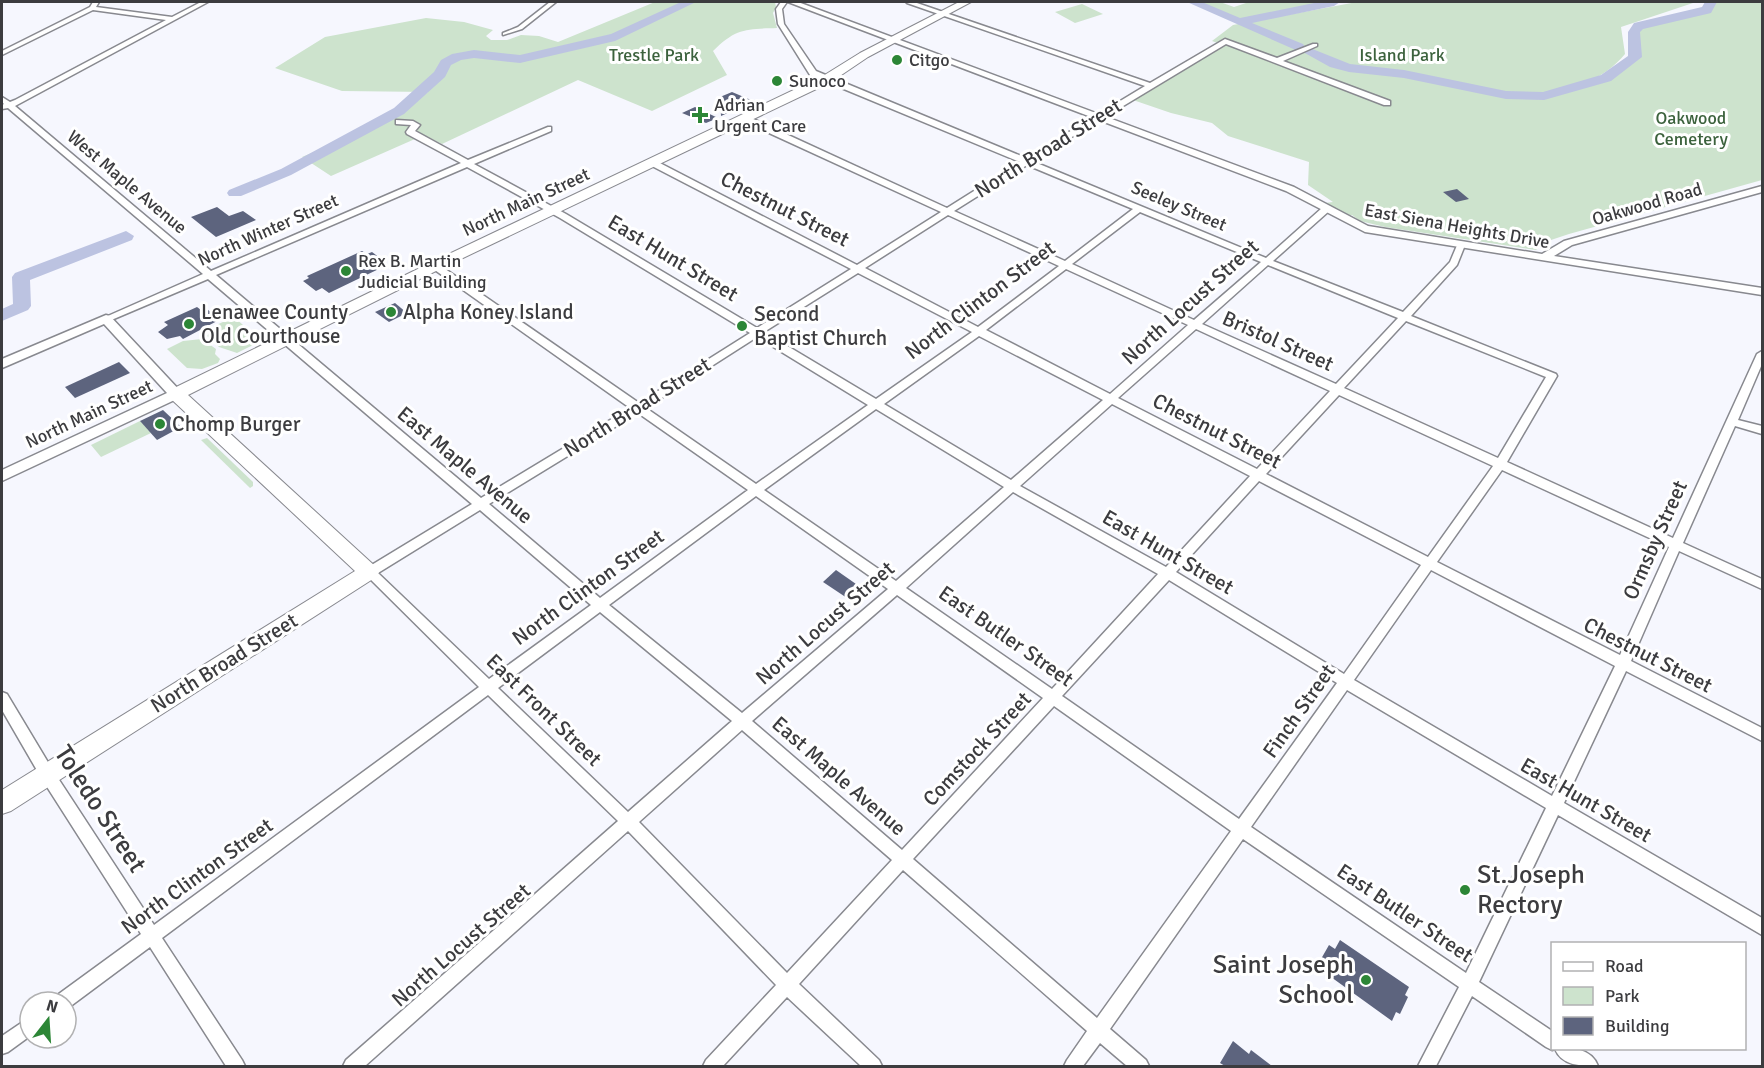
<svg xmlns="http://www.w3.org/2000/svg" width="1764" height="1068" viewBox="0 0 1764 1068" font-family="Signika,sans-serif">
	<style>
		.green { fill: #cde3cd }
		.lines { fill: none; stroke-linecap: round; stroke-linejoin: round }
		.river { fill: #bcc3e1; fill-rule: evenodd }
		.building { fill: #5d647e }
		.minor-casing { stroke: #88898f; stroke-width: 3 }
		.tertiary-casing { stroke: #88898f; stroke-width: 3 }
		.primary-casing { stroke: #88898f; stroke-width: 2 }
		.minor { fill: #fff; fill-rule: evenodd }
		.tertiary { fill: #fff; fill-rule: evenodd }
		.primary { fill: #fff; fill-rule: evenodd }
		.poi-dot { fill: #2c8636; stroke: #fff; stroke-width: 2 }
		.labels { text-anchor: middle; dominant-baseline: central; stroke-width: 6; stroke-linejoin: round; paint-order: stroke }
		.far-park-label { font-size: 18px; fill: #3c623d; stroke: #fff }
		.far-poi-label { font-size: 18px; fill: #3c3c3f; stroke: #fff; text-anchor: start }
		.far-street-label { font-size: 18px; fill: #3c3c3f; stroke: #fff }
		.street-label { font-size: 21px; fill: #3c3c3f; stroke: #fff }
		.poi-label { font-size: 21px; fill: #3c3c3f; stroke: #fff; text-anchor: start }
		.near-street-label { font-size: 26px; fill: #3c3c3f; stroke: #fff }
		.near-poi-label { font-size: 26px; fill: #3c3c3f; stroke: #fff; text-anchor: start }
	</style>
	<rect width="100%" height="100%" fill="#f6f7fe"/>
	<g class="green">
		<path d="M655,2H775L776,7L773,13L777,28C746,29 736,28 713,51L727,75L652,111L578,80L442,144L424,135L331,176L302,157L392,119L428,92L342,91L275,68L325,37L426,18L464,22L493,30L486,36L491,40H507L521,35L539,36L558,42Z"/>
		<path d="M1193,2H1220L1234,7L1249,2H1334L1255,20L1239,21Z"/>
		<path d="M1357,2H1696L1621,27L1625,54C1605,79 1568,93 1537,95C1564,99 1616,76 1635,57L1634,32L1638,26L1707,10L1711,2H1762V180L1569,234L1551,240L1536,250L1385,227L1360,221L1352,215L1344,218L1325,203L1333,202L1308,185L1309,162L1228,136L1212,123L1171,113L1133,100L1223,45L1212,41L1233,25Z"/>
		<path d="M1082,4L1103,14L1075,23L1055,12Z"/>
		<path d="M234,317L261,341L237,353L219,347L207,336L214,326Z"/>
		<path d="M202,339L216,349L215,354L220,359L218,363L202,369L187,368L167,349L183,341Z"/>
		<path d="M140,421L151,433L101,457L91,445Z"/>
		<path d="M207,438L253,482V486L250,488L201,440Z"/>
	</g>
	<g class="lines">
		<g class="river">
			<path d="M681,2H696L615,41L520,63L474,58L461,60L451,65L445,77L404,114L291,175L241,196H229L227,193L229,190L281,169L394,108L434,72L441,60L452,54L474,50L520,55L611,34Z"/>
			<path d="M1187,2H1202L1240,18L1319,2H1340L1334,6L1252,23L1303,44L1305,47L1298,51Z"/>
			<path d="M1705,2H1717L1711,13L1643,29L1640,32L1642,57L1611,81L1544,100L1506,99L1404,78L1349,72L1330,67L1303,52L1310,48L1350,64L1404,70L1506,91L1543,92L1601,75L1628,56V32L1634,23L1702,7Z"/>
			<path d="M126,231L134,236L132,240L30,280L31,306L28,310L2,321V309L13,304L12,277L15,273Z"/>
		</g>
	</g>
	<g class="building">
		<path d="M732,92L751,100L747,101L750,103L721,116L720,97Z"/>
		<path d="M695,107L718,118L706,123L682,113Z"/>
		<path d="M1457,189L1469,199L1456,202L1443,192Z"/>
		<path d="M217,207L229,216L243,211L256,220L216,237L191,217Z"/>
		<path d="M362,251L367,254L372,252L384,261L381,263L385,266L329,293L322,288L316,291L303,281L309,278L307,276Z"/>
		<path d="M395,303L407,313L389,322L375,312Z"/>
		<path d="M197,307L201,310L206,308L219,320L183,339L180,336L167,339L158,332L168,325L164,322Z"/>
		<path d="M119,362L130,373L75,398L65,387Z"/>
		<path d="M163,410L181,427L157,440L140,421Z"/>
		<path d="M836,570L866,591L853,602L823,582Z"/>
		<path d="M1340,940L1409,987L1405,995L1408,997L1400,1014L1396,1012L1392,1021L1324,972L1328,964L1321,959L1329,945L1335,949Z"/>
		<path d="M1233,1041L1249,1054L1251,1050L1272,1066H1225L1220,1063Z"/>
	</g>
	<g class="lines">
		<defs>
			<g id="minor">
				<path d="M93,2H99L96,7L172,17L201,2H208L15,106L211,271L461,163L407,134L406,132L411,125L396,124V120L413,121L420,125L415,131L468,160L548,127H551V131L474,164L566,214L757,328L851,269L650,165V161H656L857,265L941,212L743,121V117H749L947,208L1020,162L810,75L778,24L776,9L781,2H787L782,9L784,24L816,71L1026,158L1145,86L907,3L906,2H914L1150,83L1225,39L1277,58L1313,44H1317V46L1283,61L1390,101V105H1384L1226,44L1032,161L1266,258L1322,208H1328V212L1273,261L1403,312L1450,262L1458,243H1464L1465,245L1457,265L1411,316L1556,374L1557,376L1507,462L1673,538L1757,354L1762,351V364L1738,420L1762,426V434L1735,426L1683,543L1762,579V589L1679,551L1631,661L1762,728V741L1626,671L1564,803L1762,918V935L1558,815L1479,982L1552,1031V1048C1570,1048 1591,1047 1598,1066C1581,1066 1562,1066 1555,1049L1552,1050L1546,1047L1472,996L1436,1066H1418L1459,987L1243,839L1110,1029L1146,1060L1149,1066H1127L1100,1043L1083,1066H1064L1067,1060L1087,1031L903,870L799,984L879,1060L882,1066H861L787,997L723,1066H703L706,1060L776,985L628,831L365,1066H343L346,1060L618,821L488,695L162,938L242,1060L245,1066H226L150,947L68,1008L66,1009V1002H54L56,996L141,934L42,779L2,710V692L7,694L52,769L154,925L479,687L363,572L365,569L472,504L208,279L109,321L106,322L101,319L203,274L8,108L2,109V105L4,104L2,102V97L10,102L15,100L166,20L93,10L2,55V51L90,7ZM1027,165L1133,209L1065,261L954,211ZM467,167L560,218L750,333L639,403L438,264H432V268L630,408L481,498L216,275ZM1140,212L1261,262L1194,320L1072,264ZM948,215L1059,266L978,327L865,268ZM1268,265L1398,318L1336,384L1202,324ZM1066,269L1188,325L1110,394L986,330ZM858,273L972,332L876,399L764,332ZM1406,321L1546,377L1498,458L1344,388ZM1196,329L1330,391L1257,469L1118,398ZM979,336L1103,400L1011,480L884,404ZM757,337L868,405L756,484L646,408ZM1339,395L1493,466L1428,557L1266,474ZM1112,404L1250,476L1166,567L1020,486ZM876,409L1004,487L896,581L764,490ZM638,413L748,490L600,598L489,504ZM1502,470L1669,547L1620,655L1437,562ZM1259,481L1421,565L1344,674L1176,572ZM1013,492L1158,574L1052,689L906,588ZM756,496L888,589L742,713L609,605ZM480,510L591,605L489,679L378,573ZM1431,570L1615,666L1552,796L1354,680ZM1169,580L1337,683L1239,819L1062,696ZM897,595L1043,698L902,850L752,721ZM600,612L732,721L628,812L498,688ZM1347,690L1546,808L1466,973L1251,827ZM1054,706L1231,831L1097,1018L913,859ZM742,730L892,860L787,973L639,822Z"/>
				<path d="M550,2H556L522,29L503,35V33L518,27Z"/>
				<path d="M30,1017V1036L8,1052L2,1054V1036Z"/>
			</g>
			<g id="tertiary">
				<path d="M788,2H798L1294,187L1368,226L1542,254L1564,241L1762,186V192L1572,245L1554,256L1762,288V295L1365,232L1286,191Z"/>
				<path d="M106,315L110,316L183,394L181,397L2,481V470L167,393L104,324L2,368V359Z"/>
			</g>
			<path id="primary" d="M959,2H971L868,57L831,82L440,269L188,395L376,567L379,572L376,577L11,811L2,814V790L355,571L170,398L167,394L170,390L430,263L823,76L860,53Z"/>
		</defs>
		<use href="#minor" class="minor-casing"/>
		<use href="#tertiary" class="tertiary-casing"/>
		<use href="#primary" class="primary-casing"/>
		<use href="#minor" class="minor"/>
		<use href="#tertiary" class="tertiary"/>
		<use href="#primary" class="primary"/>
	</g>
	<g class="poi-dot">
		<circle cx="897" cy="60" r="6"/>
		<circle cx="777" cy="81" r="6"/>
		<path d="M697 106h6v6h6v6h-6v6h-6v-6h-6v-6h6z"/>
		<circle cx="346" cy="271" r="6"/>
		<circle cx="391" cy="312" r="6"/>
		<circle cx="189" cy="324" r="6"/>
		<circle cx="742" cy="326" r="6"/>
		<circle cx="160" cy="424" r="6"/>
		<circle cx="1465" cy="890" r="6"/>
		<circle cx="1366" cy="980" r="6"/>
	</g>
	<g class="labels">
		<g class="far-park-label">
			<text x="654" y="55">Trestle Park</text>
			<text x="1402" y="55">Island Park</text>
			<text x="1691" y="118">Oakwood<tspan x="1691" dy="21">Cemetery</tspan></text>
		</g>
		<g class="far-poi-label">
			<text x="909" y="60">Citgo</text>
			<text x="789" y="81">Sunoco</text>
			<text x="714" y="105">Adrian<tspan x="714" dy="21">Urgent Care</tspan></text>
			<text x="358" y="261">Rex B. Martin<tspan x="358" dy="21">Judicial Building</tspan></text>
		</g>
		<g class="far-street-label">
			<text transform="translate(127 182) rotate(40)">West Maple Avenue</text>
			<text transform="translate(526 202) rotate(-25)">North Main Street</text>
			<text transform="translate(1647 204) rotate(-16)">Oakwood Road</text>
			<text transform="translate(1179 206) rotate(23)">Seeley Street</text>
			<text transform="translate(1457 226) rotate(10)">East Siena Heights Drive</text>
			<text transform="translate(268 230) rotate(-24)">North Winter Street</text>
			<text transform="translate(89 414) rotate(-25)">North Main Street</text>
		</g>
		<g class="street-label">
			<text transform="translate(1048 148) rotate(-32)">North Broad Street</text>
			<text transform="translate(785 209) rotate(27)">Chestnut Street</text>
			<text transform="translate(673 258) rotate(31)">East Hunt Street</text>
			<text transform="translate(980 300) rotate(-37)">North Clinton Street</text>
			<text transform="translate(1190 302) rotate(-42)">North Locust Street</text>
			<text transform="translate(1278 341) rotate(24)">Bristol Street</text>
			<text transform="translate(637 407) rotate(-32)">North Broad Street</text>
			<text transform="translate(1217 431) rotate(27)">Chestnut Street</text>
			<text transform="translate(465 465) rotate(40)">East Maple Avenue</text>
			<text transform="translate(1655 540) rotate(-66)">Ormsby Street</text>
			<text transform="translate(1168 552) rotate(30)">East Hunt Street</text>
			<text transform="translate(588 587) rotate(-36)">North Clinton Street</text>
			<text transform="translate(825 623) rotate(-41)">North Locust Street</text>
			<text transform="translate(1006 636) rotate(35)">East Butler Street</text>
			<text transform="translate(1648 655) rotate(27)">Chestnut Street</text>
			<text transform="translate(224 663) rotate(-32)">North Broad Street</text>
			<text transform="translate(544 710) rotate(44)">East Front Street</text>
			<text transform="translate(1299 711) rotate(-55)">Finch Street</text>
			<text transform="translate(977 749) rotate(-47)">Comstock Street</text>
			<text transform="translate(839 776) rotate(41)">East Maple Avenue</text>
			<text transform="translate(1586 800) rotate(30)">East Hunt Street</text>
			<text transform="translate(197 876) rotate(-36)">North Clinton Street</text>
			<text transform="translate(1405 913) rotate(34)">East Butler Street</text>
			<text transform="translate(461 945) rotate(-41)">North Locust Street</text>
		</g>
		<g class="poi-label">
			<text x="201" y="312">Lenawee County<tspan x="201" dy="24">Old Courthouse</tspan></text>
			<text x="403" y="312">Alpha Koney Island</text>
			<text x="754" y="314">Second<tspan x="754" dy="24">Baptist Church</tspan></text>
			<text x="172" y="424">Chomp Burger</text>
		</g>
		<g class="near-street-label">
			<text transform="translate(100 809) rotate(57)">Toledo Street</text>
		</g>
		<g class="near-poi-label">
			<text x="1477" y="875">St.Joseph<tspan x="1477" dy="30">Rectory</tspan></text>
			<text x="1354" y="965" text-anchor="end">Saint Joseph<tspan x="1354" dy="30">School</tspan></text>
		</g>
	</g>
	<rect width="1764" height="1068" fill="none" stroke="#3c3c3f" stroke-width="6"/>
	<rect x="1551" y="942" width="195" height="108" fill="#ffffff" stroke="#b1b1b2" stroke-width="1.5"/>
	<rect x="1563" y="962" width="30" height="9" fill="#ffffff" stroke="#b1b1b2" stroke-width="1.5"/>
	<text x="1605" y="972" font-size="18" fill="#3c3c3f">Road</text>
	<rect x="1563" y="987" width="30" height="18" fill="#cde3cd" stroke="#b1b1b2" stroke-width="1.5"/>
	<text x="1605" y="1002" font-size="18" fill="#3c3c3f">Park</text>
	<rect x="1563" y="1017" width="30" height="18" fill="#5d647e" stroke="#b1b1b2" stroke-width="1.5"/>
	<text x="1605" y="1032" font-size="18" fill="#3c3c3f">Building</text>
	<g transform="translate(48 1020) rotate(17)"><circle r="28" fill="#ffffff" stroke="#b1b1b2" stroke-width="1.5"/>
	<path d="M0-4.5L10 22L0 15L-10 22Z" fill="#2c8636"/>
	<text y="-9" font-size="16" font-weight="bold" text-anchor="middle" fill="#3c3c3f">N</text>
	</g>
</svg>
